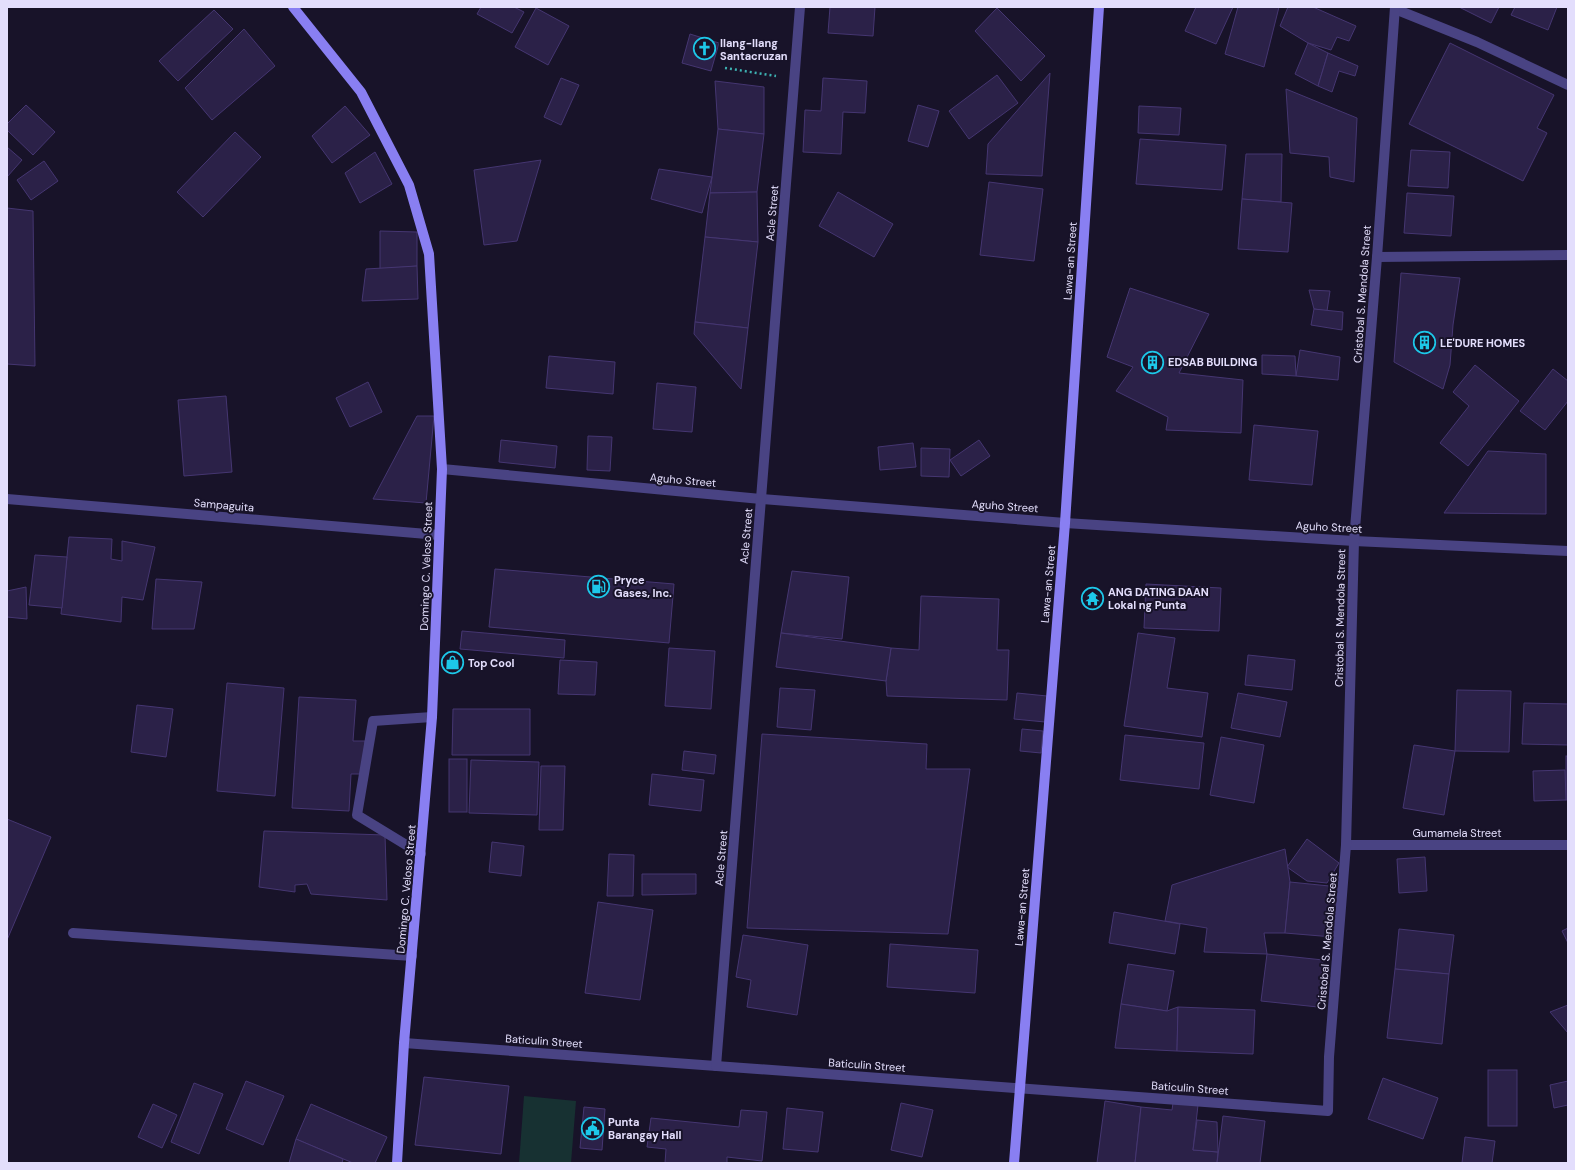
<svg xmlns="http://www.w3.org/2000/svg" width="1575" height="1170" viewBox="0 0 1575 1170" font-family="'DM Sans',sans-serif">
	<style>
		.pitch { fill: #173132 }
		.building { fill: #2b2148; stroke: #453671 }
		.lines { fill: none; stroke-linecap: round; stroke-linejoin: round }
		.path { stroke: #3db1b1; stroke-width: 2.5; stroke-dasharray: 2 3; stroke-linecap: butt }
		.lane { stroke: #494383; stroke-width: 10 }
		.street { stroke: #494383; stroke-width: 10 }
		.secondary { stroke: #897ff2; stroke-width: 10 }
		.labels { text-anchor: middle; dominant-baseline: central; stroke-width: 4; stroke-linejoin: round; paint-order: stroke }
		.poi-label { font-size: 11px; font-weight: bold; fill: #e3defc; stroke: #181329; text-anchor: start }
		.street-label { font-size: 11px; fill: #e3defc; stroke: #181329 }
	</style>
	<rect width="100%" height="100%" fill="#181329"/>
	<path class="pitch" d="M524,1096L576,1101L571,1163H519Z"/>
	<g class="building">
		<path d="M481,7H514L524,12L512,33L477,14Z"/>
		<path d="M830,7H875L873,36L828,33Z"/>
		<path d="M1196,7H1233L1216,44L1185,31Z"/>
		<path d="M1238,7H1279L1264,67L1225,54Z"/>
		<path d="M1288,7H1313L1356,26L1349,41L1337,37L1331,50L1308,43L1280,26Z"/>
		<path d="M1459,7H1499L1491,23Z"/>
		<path d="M1515,7H1557L1548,30L1511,15Z"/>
		<path d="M536,8L569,26L548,65L515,47Z"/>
		<path d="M997,8L1045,56L1021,81L975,31Z"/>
		<path d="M214,10L233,29L178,81L159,61Z"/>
		<path d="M244,29L275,66L212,120L185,88Z"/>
		<path d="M690,34L719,43L711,71L682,63Z"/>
		<path d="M1308,43L1328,53L1318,86L1295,74Z"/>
		<path d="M1450,43L1554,95L1537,128L1547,133L1523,181L1409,124Z"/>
		<path d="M1328,53L1358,66L1355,76L1339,71L1332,92L1318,86Z"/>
		<path d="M1050,73L1042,176L986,174L988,144Z"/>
		<path d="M997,75L1018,103L969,139L949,111Z"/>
		<path d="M561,78L579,85L561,125L544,117Z"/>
		<path d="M823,78L867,81L865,113L843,112L841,154L803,152L805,110L821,111Z"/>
		<path d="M715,81L764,87V134L718,129Z"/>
		<path d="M1286,89L1357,118L1354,182L1330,177L1329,157L1290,153Z"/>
		<path d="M26,105L55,132L33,155L7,130V124Z"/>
		<path d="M918,105L939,111L928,147L908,141Z"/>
		<path d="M345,106L370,135L332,163L312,136Z"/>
		<path d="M1139,106L1181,108L1179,135L1138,133Z"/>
		<path d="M718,129L764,134L757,192L710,193Z"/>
		<path d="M235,132L261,157L203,217L177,192Z"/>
		<path d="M1140,139L1226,145L1222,190L1136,184Z"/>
		<path d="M7,147L22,160L7,177Z"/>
		<path d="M1411,150L1450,152L1448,188L1408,186Z"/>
		<path d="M375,152L392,184L360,203L345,173Z"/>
		<path d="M1246,154H1282L1281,202L1242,199Z"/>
		<path d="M541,160L517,241L484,245L474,170Z"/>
		<path d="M44,161L58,181L31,200L17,180Z"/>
		<path d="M659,169L712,177L702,213L651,199Z"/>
		<path d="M989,182L1043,189L1034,261L980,255Z"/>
		<path d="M757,192L758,242L705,237L710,193Z"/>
		<path d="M838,192L893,224L874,257L819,226Z"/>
		<path d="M1407,193L1454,196L1451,236L1404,233Z"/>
		<path d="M1242,199L1292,203L1288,252L1238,249Z"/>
		<path d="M7,208L33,211L35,366L7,364Z"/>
		<path d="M380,231L417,232V266L380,269Z"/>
		<path d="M705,237L758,242L748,328L695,322Z"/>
		<path d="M417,266L418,299L362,301L366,269Z"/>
		<path d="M1401,273L1460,278L1453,325L1450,365L1443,389L1394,362Z"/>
		<path d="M1130,288L1209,314L1179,373L1243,380L1241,433L1166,430L1168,417L1116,391L1133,367L1107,357Z"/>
		<path d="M1309,290L1330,291L1327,311L1314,309Z"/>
		<path d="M1314,309L1343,312L1342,330L1311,325Z"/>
		<path d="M695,322L748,328L741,389L694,334Z"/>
		<path d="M1300,350L1340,357L1338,380L1296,376Z"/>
		<path d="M1262,355L1295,356L1296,376L1262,374Z"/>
		<path d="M549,356L615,362L613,394L546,388Z"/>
		<path d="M1475,365L1519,401L1468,466L1440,443L1469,406L1453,392Z"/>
		<path d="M1553,369L1568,381V401L1545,430L1520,411Z"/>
		<path d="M368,382L382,412L350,427L336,398Z"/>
		<path d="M657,383L696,387L692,432L653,429Z"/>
		<path d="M226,396L232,472L184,476L178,400Z"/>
		<path d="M417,416H434L426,503L373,499Z"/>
		<path d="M1254,425L1318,431L1312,485L1249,480Z"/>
		<path d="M588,436L612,437L610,471L587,470Z"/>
		<path d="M501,440L557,446L555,468L499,462Z"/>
		<path d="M979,440L990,456L961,476L950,460Z"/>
		<path d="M913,443L916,467L880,470L878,447Z"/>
		<path d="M921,448L950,449L949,477L921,476Z"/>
		<path d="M1488,451L1546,454V514L1444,513Z"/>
		<path d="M69,537L112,539L111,559L122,561V541L155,547L143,600L122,597L121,622L61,614Z"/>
		<path d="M35,555L67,557L62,608L29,605Z"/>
		<path d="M495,569L674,584L669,643L489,627Z"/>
		<path d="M792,571L849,577L842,639L781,633Z"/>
		<path d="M156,579L202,582L194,629H152Z"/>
		<path d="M1146,584L1221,588L1219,631L1144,628Z"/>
		<path d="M26,587L27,619L7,617V591Z"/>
		<path d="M921,596L999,599L997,650H1009L1007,700L887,696L886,681L891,648L919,650Z"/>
		<path d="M462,631L565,640L564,658L460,649Z"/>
		<path d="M781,633L891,648L886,681L776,667Z"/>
		<path d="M1138,633L1175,638L1167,688L1208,693L1202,737L1124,726Z"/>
		<path d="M669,648L715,651L711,709L665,706Z"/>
		<path d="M1248,655L1295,660L1292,690L1245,685Z"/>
		<path d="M560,660L597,662L595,695L558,694Z"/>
		<path d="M227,683L284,688L275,796L217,791Z"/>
		<path d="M780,688L815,690L811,730L777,727Z"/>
		<path d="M1457,690L1511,691L1509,752L1455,751Z"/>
		<path d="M1017,693L1047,696L1045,722L1014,719Z"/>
		<path d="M1238,693L1287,702L1280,737L1231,728Z"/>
		<path d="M299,697L356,700L353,741H365L363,774H351L349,811L292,808Z"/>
		<path d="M1524,703L1568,704V745L1522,744Z"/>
		<path d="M137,705L173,709L166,757L131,752Z"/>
		<path d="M453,709H530V755H452Z"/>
		<path d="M1022,729L1043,731L1041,753L1020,751Z"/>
		<path d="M762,734L927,744L926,769H970L948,934L747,928Z"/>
		<path d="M1125,735L1204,743L1199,789L1120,780Z"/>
		<path d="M1221,737L1264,745L1254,803L1210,795Z"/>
		<path d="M1414,745L1455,751L1444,815L1403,808Z"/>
		<path d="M684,751L716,755L714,774L682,770Z"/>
		<rect x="1566" y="756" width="2" height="44"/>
		<rect x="449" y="759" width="18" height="53"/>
		<path d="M471,760L539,762L537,815L469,813Z"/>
		<path d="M541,766H565L563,830H539Z"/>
		<path d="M1565,770L1566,800L1534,801L1533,771Z"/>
		<path d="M652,774L704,780L701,811L649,805Z"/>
		<path d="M7,819L51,837L7,940Z"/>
		<path d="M264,831L385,835L387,900L311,894L307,884L295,885V892L259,887Z"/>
		<path d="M1307,839L1339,863L1327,883L1307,881L1287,867Z"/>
		<path d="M492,842L524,846L521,876L489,872Z"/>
		<path d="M1285,849L1290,882L1285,933H1264L1267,954L1204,952L1207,928L1165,921L1172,885Z"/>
		<path d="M609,854L634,855L633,896H607Z"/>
		<path d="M1425,857L1427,891L1399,893L1397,859Z"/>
		<path d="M642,874H696V894L642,895Z"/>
		<path d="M1290,882L1339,887L1333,937L1285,933Z"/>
		<path d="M598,902L653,910L640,1000L585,993Z"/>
		<path d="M1114,912L1180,924L1175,954L1109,943Z"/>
		<path d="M1568,928V943L1562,931Z"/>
		<path d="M1399,929L1454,935L1449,974L1395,969Z"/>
		<path d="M743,935L808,945L797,1015L747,1007L751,980L736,977Z"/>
		<path d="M890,944L978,950L975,993L887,987Z"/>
		<path d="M1267,954L1323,960L1318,1007L1261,1001Z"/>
		<path d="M1128,964L1174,971L1167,1011L1121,1004Z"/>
		<path d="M1395,969L1449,974L1442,1044L1387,1038Z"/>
		<path d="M1121,1004L1167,1011L1178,1007L1177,1051L1115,1048Z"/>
		<path d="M1568,1005V1033L1550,1012Z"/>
		<path d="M1178,1007L1255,1010L1253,1054L1177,1051Z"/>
		<rect x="1488" y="1070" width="29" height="56"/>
		<path d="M424,1077L509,1086L501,1154L415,1145Z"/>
		<path d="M1383,1078L1438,1098L1423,1139L1368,1119Z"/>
		<path d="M246,1081L284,1096L263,1145L226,1129Z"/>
		<path d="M1568,1081V1105L1554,1108L1550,1085Z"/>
		<path d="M194,1083L223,1094L199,1154L171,1142Z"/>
		<path d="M1105,1101L1141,1107L1135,1163H1097Z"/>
		<path d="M901,1103L933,1110L922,1157L891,1150Z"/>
		<path d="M1173,1103L1198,1105L1193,1150L1218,1152L1217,1163H1135L1141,1107L1172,1110Z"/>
		<path d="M153,1104L177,1115L162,1148L138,1137Z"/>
		<path d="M311,1104L387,1137L375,1163H353L296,1139Z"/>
		<path d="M584,1107L605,1109L602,1150L580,1148Z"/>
		<path d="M787,1108L823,1112L818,1152L783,1149Z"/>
		<path d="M741,1110L767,1112L762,1161L727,1157V1163H665L666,1149L647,1147L651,1118L739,1127Z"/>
		<path d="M1223,1116L1265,1121L1260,1163H1217Z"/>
		<path d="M1197,1120L1217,1122L1218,1152L1193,1150Z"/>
		<path d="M1465,1137L1495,1141L1492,1163H1462Z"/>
		<path d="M296,1139L343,1159L342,1163H289Z"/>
	</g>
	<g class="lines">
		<path class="path" d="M725,68L776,76"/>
		<g class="lane">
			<path d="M421,854L357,815L373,721L432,717"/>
			<path d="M73,933L412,956"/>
		</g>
		<g class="street">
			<path d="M1395,9L1477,42L1568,85"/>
			<path d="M1377,257L1568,255"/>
			<path d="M442,469L761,499L1065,523L1354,541L1568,551"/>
			<path d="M7,499L439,535"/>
			<path d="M1346,845H1568"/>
			<path d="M404,1043L1328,1111L1329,1057L1346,845L1354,541L1377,257L1395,7"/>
			<path d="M716,1066L800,7"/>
		</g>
		<g class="secondary">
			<path d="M293,7L361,92L409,185L429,254L442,469L432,717L404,1043L397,1163"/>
			<path d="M1014,1163L1065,523L1099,7"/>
		</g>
	</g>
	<defs>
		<symbol id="church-ring" viewBox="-11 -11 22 22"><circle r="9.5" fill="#181329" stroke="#1dc8e9" stroke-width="1.5"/><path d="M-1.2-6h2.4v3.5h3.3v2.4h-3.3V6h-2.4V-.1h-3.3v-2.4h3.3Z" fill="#1dc8e9"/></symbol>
		<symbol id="building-ring" viewBox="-11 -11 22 22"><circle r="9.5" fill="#181329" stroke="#1dc8e9" stroke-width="1.5"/><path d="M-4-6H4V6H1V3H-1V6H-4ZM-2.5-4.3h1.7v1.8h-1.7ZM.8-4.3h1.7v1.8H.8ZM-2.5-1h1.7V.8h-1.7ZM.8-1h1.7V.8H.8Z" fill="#1dc8e9"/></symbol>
		<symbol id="fuel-ring" viewBox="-11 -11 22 22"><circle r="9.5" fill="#181329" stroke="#1dc8e9" stroke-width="1.5"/><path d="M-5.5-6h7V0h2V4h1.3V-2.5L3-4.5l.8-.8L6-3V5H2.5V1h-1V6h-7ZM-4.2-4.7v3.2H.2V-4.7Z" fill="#1dc8e9"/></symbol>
		<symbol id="temple-ring" viewBox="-11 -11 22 22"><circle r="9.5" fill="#181329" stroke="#1dc8e9" stroke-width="1.5"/><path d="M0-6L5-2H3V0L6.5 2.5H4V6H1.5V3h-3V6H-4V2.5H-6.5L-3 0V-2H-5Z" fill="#1dc8e9"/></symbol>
		<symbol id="shop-ring" viewBox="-11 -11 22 22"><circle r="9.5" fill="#181329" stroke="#1dc8e9" stroke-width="1.5"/><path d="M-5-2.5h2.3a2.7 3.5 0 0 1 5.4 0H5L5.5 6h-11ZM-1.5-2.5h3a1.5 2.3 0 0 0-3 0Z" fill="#1dc8e9"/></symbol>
		<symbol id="civic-ring" viewBox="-11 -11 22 22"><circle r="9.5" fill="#181329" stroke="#1dc8e9" stroke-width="1.5"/><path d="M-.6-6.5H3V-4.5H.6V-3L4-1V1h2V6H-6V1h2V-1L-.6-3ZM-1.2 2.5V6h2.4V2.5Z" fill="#1dc8e9"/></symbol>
	</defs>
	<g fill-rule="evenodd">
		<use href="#church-ring" x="692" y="36" width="25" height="25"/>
		<use href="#building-ring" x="1412" y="330" width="25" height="25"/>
		<use href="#building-ring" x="1140" y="350" width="25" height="25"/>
		<use href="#fuel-ring" x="586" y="574" width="25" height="25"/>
		<use href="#temple-ring" x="1080" y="586" width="25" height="25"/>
		<use href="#shop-ring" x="440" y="650" width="25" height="25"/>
		<use href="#civic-ring" x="580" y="1116" width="25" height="25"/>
	</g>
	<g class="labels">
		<g class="poi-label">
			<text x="720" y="43">Ilang-Ilang<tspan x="720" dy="13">Santacruzan</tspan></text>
			<text x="1440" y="343">LE'DURE HOMES</text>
			<text x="1168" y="362">EDSAB BUILDING</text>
			<text x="614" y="580">Pryce<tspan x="614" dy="13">Gases, Inc.</tspan></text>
			<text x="1108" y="592">ANG DATING DAAN<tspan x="1108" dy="13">Lokal ng Punta</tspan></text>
			<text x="468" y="663">Top Cool</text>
			<text x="608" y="1122">Punta<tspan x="608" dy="13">Barangay Hall</tspan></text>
		</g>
		<g class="street-label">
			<text transform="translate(772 213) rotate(-85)">Acle Street</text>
			<text transform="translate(1070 261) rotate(-86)">Lawa-an Street</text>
			<text transform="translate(1362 294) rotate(-86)">Cristobal S. Mendola Street</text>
			<text transform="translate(683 480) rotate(5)">Aguho Street</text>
			<text transform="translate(224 505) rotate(5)">Sampaguita</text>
			<text transform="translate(1005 506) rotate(4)">Aguho Street</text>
			<text transform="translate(1329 527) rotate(3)">Aguho Street</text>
			<text transform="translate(746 536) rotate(-85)">Acle Street</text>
			<text transform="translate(426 566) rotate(-88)">Domingo C. Veloso Street</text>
			<text transform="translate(1048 584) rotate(-85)">Lawa-an Street</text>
			<text transform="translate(1340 618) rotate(-89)">Cristobal S. Mendola Street</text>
			<text x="1457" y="833">Gumamela Street</text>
			<text transform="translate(721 858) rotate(-85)">Acle Street</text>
			<text transform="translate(406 889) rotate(-85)">Domingo C. Veloso Street</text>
			<text transform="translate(1022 907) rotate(-85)">Lawa-an Street</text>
			<text transform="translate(1327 941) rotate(-85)">Cristobal S. Mendola Street</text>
			<text transform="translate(544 1041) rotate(4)">Baticulin Street</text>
			<text transform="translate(867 1065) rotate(4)">Baticulin Street</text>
			<text transform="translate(1190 1088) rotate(4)">Baticulin Street</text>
		</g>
	</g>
	<rect width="1575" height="1170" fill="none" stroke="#e3defc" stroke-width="16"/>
</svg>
